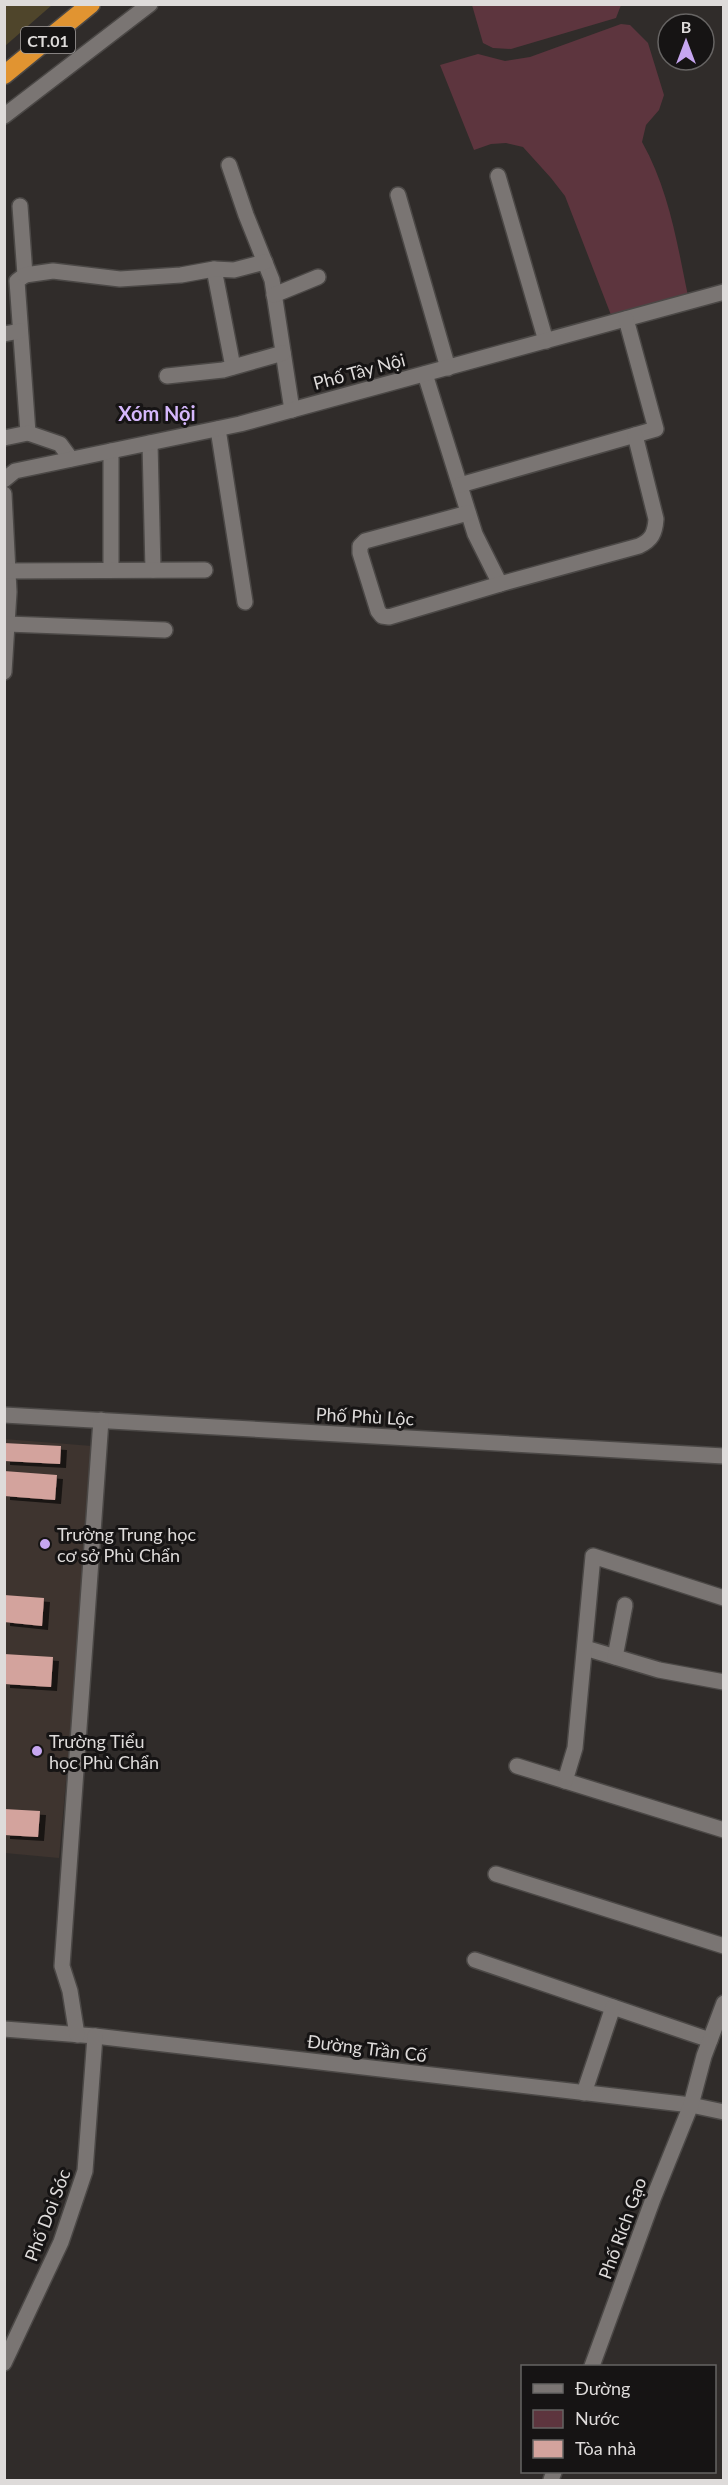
<svg xmlns="http://www.w3.org/2000/svg" width="728" height="2485" viewBox="0 0 728 2485" font-family="Lato,sans-serif">
	<style>
		.built { fill: #3e342f }
		.green { fill: #4f452b }
		.water { fill: #5d353e }
		.building { fill: #d3a39d; filter: url(#shadow) }
		.lines { fill: none; stroke-linecap: round; stroke-linejoin: round }
		.minor-casing { stroke: #4b4846; stroke-width: 18 }
		.highway-casing { stroke: #4b4846; stroke-width: 21 }
		.minor { stroke: #7a7573; stroke-width: 15 }
		.highway { stroke: #e19431; stroke-width: 18 }
		.poi-dot { fill: #c6a6f0; stroke: #161414; stroke-width: 2 }
		.labels { text-anchor: middle; dominant-baseline: central; stroke-width: 6; stroke-linejoin: round; paint-order: stroke }
		.shield { fill: #161414; stroke: #a29f9f; stroke-width: 1.5 }
		.shield-label { font-size: 16px; font-weight: bold; fill: #dedbda }
		.street-label { font-size: 18px; fill: #dedbda; stroke: #161414 }
		.poi-label { font-size: 18px; fill: #dedbda; stroke: #161414; text-anchor: start }
		.neighbourhood-label { font-size: 20px; font-weight: bold; fill: #d5b7fc; stroke: #161414 }
	</style>
	<defs>
		<filter id="shadow"><feDropShadow dx="6" dy="4" stdDeviation="0" flood-color="#0009"/></filter>
	</defs>
	<rect width="100%" height="100%" fill="#302c2a"/>
	<path class="built" d="M4,1439L92,1446L78,1649L59,1858L5,1853Z"/>
	<path class="green" d="M5,4H52V5L5,46Z"/>
	<g class="water">
		<path d="M472,5V4L621,5L616,18L511,49L493,48L483,43Z"/>
		<path d="M621,24L630,25L648,43L664,95L659,110L646,125L642,142C669,190 677,243 688,296L611,315L565,196L551,178L523,147L506,143L491,144L474,150L440,65L478,54L505,61L530,57Z"/>
	</g>
	<g class="building">
		<path d="M4,1443L61,1446L60,1464L4,1461Z"/>
		<path d="M4,1471L57,1475L55,1500L4,1496Z"/>
		<path d="M4,1595L44,1598L42,1626L4,1622Z"/>
		<path d="M4,1654L53,1657L51,1687L4,1684Z"/>
		<path d="M4,1809L40,1811L38,1837L4,1835Z"/>
	</g>
	<g class="lines">
		<defs>
			<g id="minor">
				<path d="M4,116L150,4"/>
				<path d="M229,165L246,215L272,280L292,410"/>
				<path d="M498,176L546,341"/>
				<path d="M398,195L448,368"/>
				<path d="M20,206L25,275L17,281L28,433"/>
				<path d="M214,269L233,367"/>
				<path d="M25,275L53,271L120,279L181,275L214,269L234,270L265,262"/>
				<path d="M274,295L318,277"/>
				<path d="M4,334L20,331"/>
				<path d="M425,374L475,534L500,584"/>
				<path d="M167,376L223,370L283,353"/>
				<path d="M218,429L245,602"/>
				<path d="M4,438L28,433L60,444L71,459"/>
				<path d="M150,443L153,570"/>
				<path d="M111,451V570"/>
				<path d="M4,480L15,471L240,424L724,292"/>
				<path d="M460,485L656,429L626,319"/>
				<path d="M4,494L9,592L4,672"/>
				<path d="M468,513L365,541L360,546V553L378,611L382,616L389,617L500,584L639,546C652,540 655,533 656,519L635,435"/>
				<path d="M4,571L205,570"/>
				<path d="M7,624L165,630"/>
				<path d="M4,1415L724,1456"/>
				<path d="M585,1648L659,1670L724,1682"/>
				<path d="M615,1657L625,1605"/>
				<path d="M517,1766L724,1830"/>
				<path d="M565,1781L575,1748L593,1556L724,1598"/>
				<path d="M496,1874L724,1946"/>
				<path d="M475,1960L710,2040"/>
				<path d="M4,2029L95,2036L691,2105L724,2112"/>
				<path d="M77,2035L70,1991L62,1966L101,1420"/>
				<path d="M584,2093L613,2007"/>
				<path d="M4,2363L61,2242L85,2171L95,2036"/>
				<path d="M592,2366L653,2199L691,2105L704,2056L724,2003"/>
				<path d="M551,2480L554,2472"/>
			</g>
			<path id="highway" d="M4,75L91,4"/>
		</defs>
		<use href="#minor" class="minor-casing"/>
		<use href="#highway" class="highway-casing"/>
		<use href="#minor" class="minor"/>
		<use href="#highway" class="highway"/>
	</g>
	<g class="poi-dot">
		<circle cx="45" cy="1544" r="6"/>
		<circle cx="37" cy="1751" r="6"/>
	</g>
	<g class="labels">
		<rect class="shield" x="21" y="27" width="54" height="26" rx="4.5"/>
		<g class="shield-label">
			<text x="48" y="40">CT.01</text>
		</g>
		<g class="street-label">
			<text transform="translate(359 371) rotate(-15)">Phố Tây Nội</text>
			<text transform="translate(365 1416) rotate(3)">Phố Phù Lộc</text>
			<text transform="translate(367 2048) rotate(7)">Đường Trần Cố</text>
			<text transform="translate(47 2215) rotate(-69)">Phố Doi Sóc</text>
			<text transform="translate(622 2228) rotate(-70)">Phố Rích Gạo</text>
		</g>
		<g class="poi-label">
			<text x="57" y="1534">Trường Trung học<tspan x="57" dy="21">cơ sở Phù Chẩn</tspan></text>
			<text x="49" y="1741">Trường Tiểu<tspan x="49" dy="21">học Phù Chẩn</tspan></text>
		</g>
		<g class="neighbourhood-label">
			<text x="157" y="413">Xóm Nội</text>
		</g>
	</g>
	<rect width="728" height="2485" fill="none" stroke="#dedbda" stroke-width="12"/>
	<rect x="521" y="2365" width="195" height="108" fill="#161414" stroke="#666463" stroke-width="1.5"/>
	<rect x="533" y="2384" width="30" height="9" fill="#7a7573" stroke="#666463" stroke-width="1.5"/>
	<text x="575" y="2395" font-size="18" fill="#dedbda">Đường</text>
	<rect x="533" y="2410" width="30" height="18" fill="#5d353e" stroke="#666463" stroke-width="1.5"/>
	<text x="575" y="2425" font-size="18" fill="#dedbda">Nước</text>
	<rect x="533" y="2440" width="30" height="18" fill="#d3a39d" stroke="#666463" stroke-width="1.5"/>
	<text x="575" y="2455" font-size="18" fill="#dedbda">Tòa nhà</text>
	<g transform="translate(686 42)"><circle r="28" fill="#161414" stroke="#666463" stroke-width="1.5"/>
	<path d="M0-4.5L10 22L0 15L-10 22Z" fill="#c6a6f0"/>
	<text y="-9" font-size="16" font-weight="bold" text-anchor="middle" fill="#dedbda">B</text>
	</g>
</svg>
